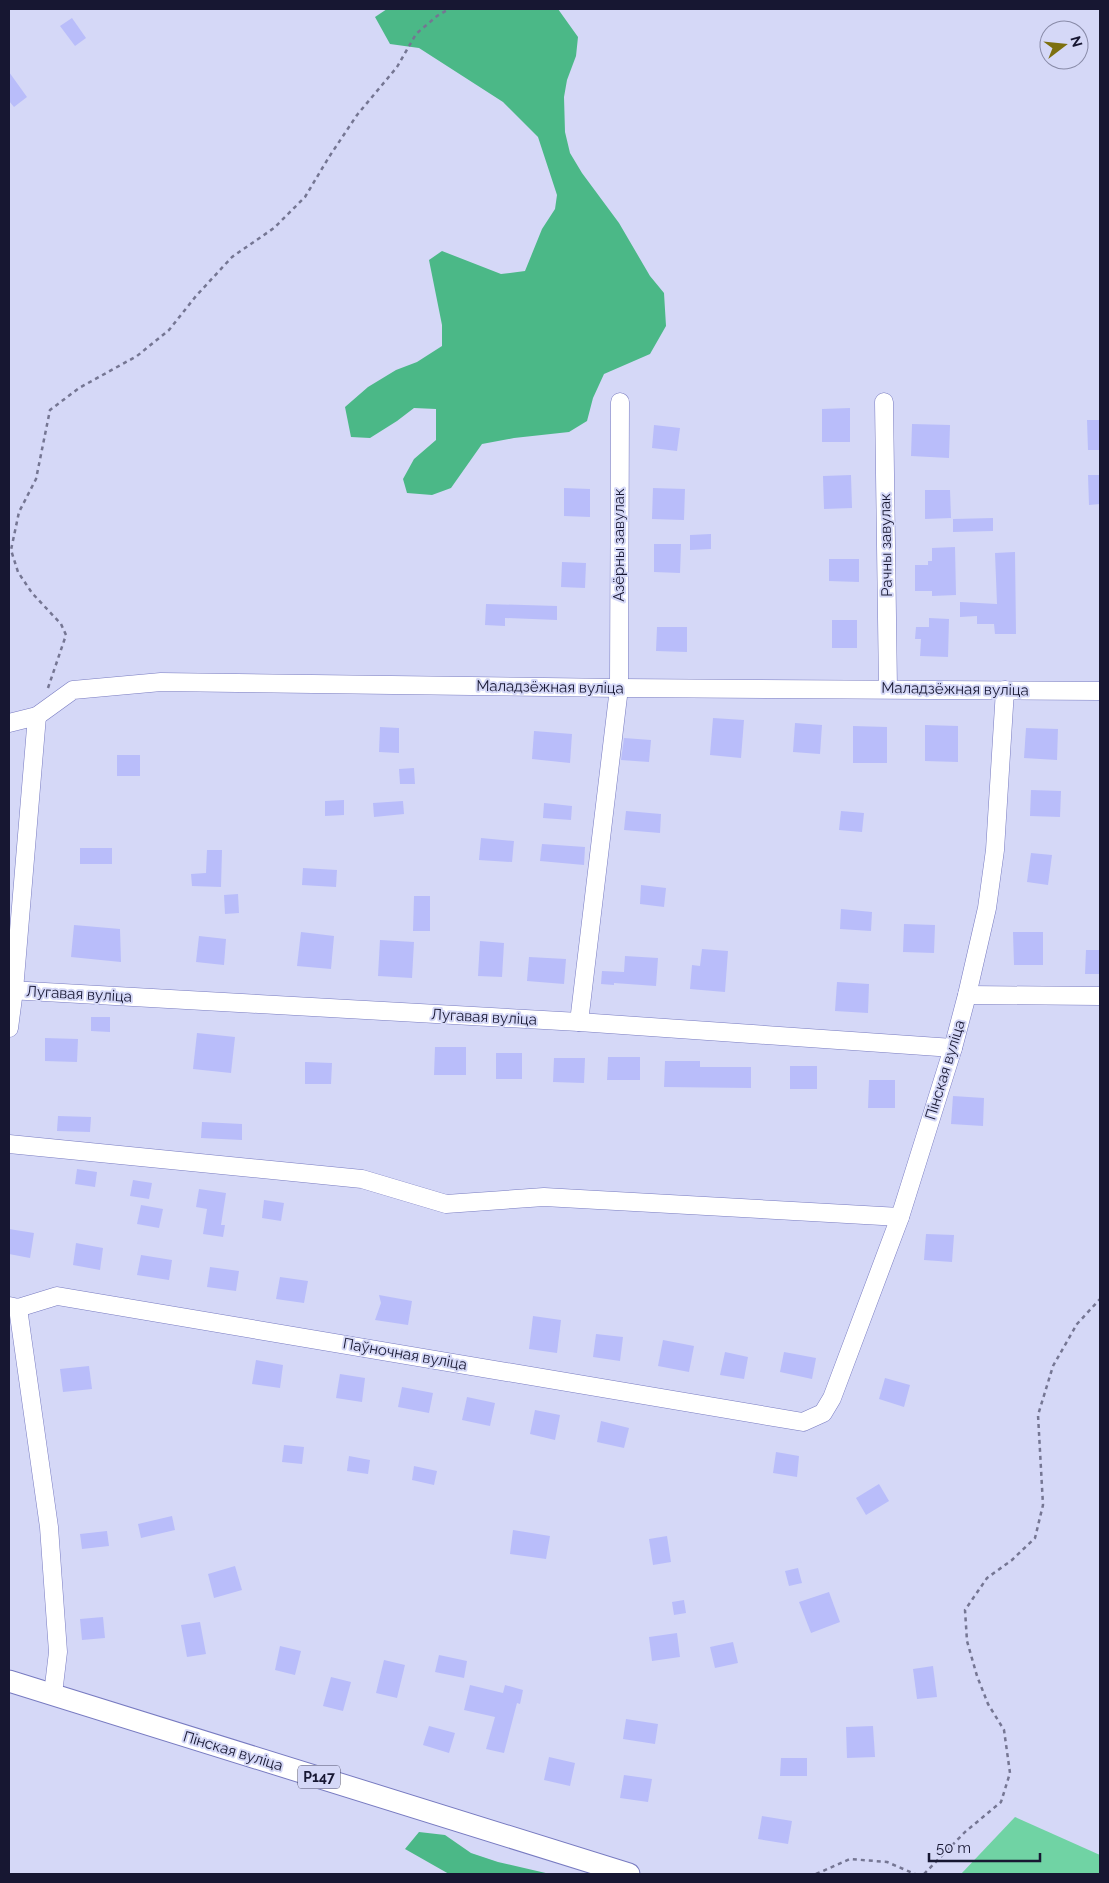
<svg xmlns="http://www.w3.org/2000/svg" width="1109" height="1883" viewBox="0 0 1109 1883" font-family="Raleway,sans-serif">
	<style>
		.green { fill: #70d3a4 }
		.forest { fill: #4bb887 }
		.building { fill: #b9bdfa }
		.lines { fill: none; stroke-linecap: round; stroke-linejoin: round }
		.minor-casing { stroke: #787bc1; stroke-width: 19 }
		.major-casing { stroke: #787bc1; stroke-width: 23 }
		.path { stroke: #757693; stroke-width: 2.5; stroke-dasharray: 4 4; stroke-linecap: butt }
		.minor { stroke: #fff; stroke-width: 18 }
		.major { stroke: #fff; stroke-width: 21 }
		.labels { text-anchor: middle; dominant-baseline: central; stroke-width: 4; stroke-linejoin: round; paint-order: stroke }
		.shield { fill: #d5d8f7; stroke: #50516d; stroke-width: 1 }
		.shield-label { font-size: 14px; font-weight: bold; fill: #171732 }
		.street-label { font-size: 15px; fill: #171732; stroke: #d5d8f7 }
	</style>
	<rect width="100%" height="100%" fill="#d5d8f7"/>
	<path class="green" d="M1015,1817L1100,1855V1874H961Z"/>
	<g class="forest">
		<path d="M387,9H558L578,37L576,56L567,80L564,97L565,132L570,153L582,173L619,223L650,276L664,293L666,326L650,354L604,374L593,398L587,421L569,432L514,438L482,444L451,488L432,495L407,493L403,479L414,459L436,440V409L414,408L397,421L370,438L351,437L345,407L368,387L396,370L417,362L442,346V325L429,260L442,251L501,274L525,271L542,229L555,209L557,195L538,137L503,102L419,48L390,44L375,17Z"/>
		<path d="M419,1832L445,1835L471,1853L498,1862L550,1874H449L405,1849Z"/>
	</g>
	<g class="building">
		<path d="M72,18L86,38L75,46L60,26Z"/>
		<path d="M9,72L27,97L14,107L9,101Z"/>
		<path d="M850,408V442H822V409Z"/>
		<path d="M1087,420H1100V450H1088Z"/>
		<path d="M912,424L950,425L949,458L911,456Z"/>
		<path d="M654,425L680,428L677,451L652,448Z"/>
		<path d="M851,475L852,508L824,509L823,476Z"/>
		<path d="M1088,475H1100V504L1089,505Z"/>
		<path d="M564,488L590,489V517L564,516Z"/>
		<path d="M653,488L685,489L684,520L652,519Z"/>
		<path d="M925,490H950L951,518L925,519Z"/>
		<path d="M993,518V531L953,532V519Z"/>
		<path d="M711,534V549L690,550V535Z"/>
		<path d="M654,544H681L680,573L654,572Z"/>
		<path d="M955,547L956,595L932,596V591H915V565H928V561H932V548Z"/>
		<path d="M1015,552L1016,634H995L994,624H977V616L960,617V602L997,604L995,553Z"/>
		<path d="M829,559H859V582L829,581Z"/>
		<path d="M562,562L586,563L585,588L561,587Z"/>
		<path d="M486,604L557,606V620L505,618V626L485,625Z"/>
		<path d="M929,618L949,619L948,657L920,656L921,639H915L916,627H929Z"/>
		<rect x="832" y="620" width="25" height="28"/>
		<path d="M657,627H687V652L656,651Z"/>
		<path d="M713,718L744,720L741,758L710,755Z"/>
		<path d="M795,723L822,725L820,754L793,752Z"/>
		<path d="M925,725L958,726V762L925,761Z"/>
		<path d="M853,726L887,727V763H853Z"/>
		<path d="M380,727L399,728V753L379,752Z"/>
		<path d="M1026,728L1058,729L1057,760L1024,758Z"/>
		<path d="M534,731L572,734L570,763L532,759Z"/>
		<path d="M624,738L651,740L649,762L621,760Z"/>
		<rect x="117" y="755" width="23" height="21"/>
		<path d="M414,768L415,784H400L399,769Z"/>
		<path d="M1031,790L1061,791L1060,817L1030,816Z"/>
		<path d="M344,800V815L325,816V801Z"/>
		<path d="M403,801L404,814L374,817L373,803Z"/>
		<path d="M544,803L572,806L571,820L543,818Z"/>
		<path d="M626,811L661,814L660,833L624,830Z"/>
		<path d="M841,811L864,813L862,832L839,830Z"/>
		<path d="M481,838L514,841L512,862L479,860Z"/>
		<path d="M542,844L585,847L584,865L540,861Z"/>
		<rect x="80" y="848" width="32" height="16"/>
		<path d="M207,850H222L221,887L192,886L191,874L206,873Z"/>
		<path d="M1031,853L1052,855L1048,885L1027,882Z"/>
		<path d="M303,868L337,870L336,887L302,885Z"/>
		<path d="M641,885L666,888L664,907L640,904Z"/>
		<path d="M238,894L239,913L225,914L224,895Z"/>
		<path d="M414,896H430V931H413Z"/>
		<path d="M841,909L872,912L871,931L840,929Z"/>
		<path d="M904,924L935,925L934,953L903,952Z"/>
		<path d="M74,925L120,929L121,962L71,957Z"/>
		<path d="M301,932L334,936L331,969L297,966Z"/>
		<path d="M1013,932H1043V965H1014Z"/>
		<path d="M199,936L226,939L224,965L196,962Z"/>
		<path d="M380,940L414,942L412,978L378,976Z"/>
		<path d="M480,941L504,943L502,977L478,976Z"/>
		<path d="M702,949L728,951L725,992L690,989L692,965L700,966Z"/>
		<path d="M1086,950H1100V974H1085Z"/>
		<path d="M625,956L658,958L656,986L614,983V985L601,984L602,971L624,972Z"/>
		<path d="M529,957L566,959L564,984L527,981Z"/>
		<path d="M837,982L869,984L868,1013L835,1011Z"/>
		<path d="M91,1017H110V1032L91,1031Z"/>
		<path d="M197,1033L235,1037L231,1073L193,1069Z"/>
		<path d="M45,1038L78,1039L77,1062L45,1061Z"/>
		<path d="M435,1047H466V1075H434Z"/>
		<rect x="496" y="1053" width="26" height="26"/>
		<path d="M608,1057H640V1080H607Z"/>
		<path d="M554,1058H585L584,1083L553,1082Z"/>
		<path d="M665,1061H700V1067H751V1088L664,1087Z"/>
		<path d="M305,1062L332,1063L331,1084H305Z"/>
		<rect x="790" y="1066" width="27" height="23"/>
		<path d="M869,1080H895V1108H868Z"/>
		<path d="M953,1096L984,1098L983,1126L951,1124Z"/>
		<path d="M58,1116L91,1117L90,1132L57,1131Z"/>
		<path d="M202,1122L242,1124V1140L201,1138Z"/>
		<path d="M77,1169L97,1172L95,1187L75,1184Z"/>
		<path d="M133,1180L152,1183L149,1199L130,1196Z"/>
		<path d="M199,1189L226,1193L221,1225H225L223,1237L203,1234L207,1209L196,1207Z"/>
		<path d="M264,1200L284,1203L281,1221L262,1218Z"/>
		<path d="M141,1205L163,1209L159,1228L137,1224Z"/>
		<path d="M9,1229L34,1233L30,1258L9,1254Z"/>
		<path d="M926,1234L954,1235L952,1262L924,1260Z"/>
		<path d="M76,1243L103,1248L100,1270L73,1265Z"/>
		<path d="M141,1255L172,1260L169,1280L137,1275Z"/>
		<path d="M210,1267L239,1271L236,1291L207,1287Z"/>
		<path d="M280,1277L308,1281L304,1303L276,1299Z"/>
		<path d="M379,1295L412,1301L408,1325L375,1320L381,1303Z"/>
		<path d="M533,1316L561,1320L557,1353L529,1349Z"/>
		<path d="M596,1334L623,1337L620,1361L593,1357Z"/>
		<path d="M663,1340L694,1346L689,1372L658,1366Z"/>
		<path d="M725,1352L748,1357L744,1379L720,1375Z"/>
		<path d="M784,1352L816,1358L812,1379L780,1372Z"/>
		<path d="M256,1360L283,1365L280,1388L252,1384Z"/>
		<path d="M89,1366L92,1389L63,1392L60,1369Z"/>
		<path d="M340,1374L365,1378L362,1402L336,1398Z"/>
		<path d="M885,1378L910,1385L904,1407L879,1399Z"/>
		<path d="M402,1387L433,1393L429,1413L398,1407Z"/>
		<path d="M467,1397L495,1403L490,1426L462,1420Z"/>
		<path d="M535,1410L560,1415L555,1440L530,1434Z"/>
		<path d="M601,1421L629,1428L624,1448L597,1442Z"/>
		<path d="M284,1445L304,1447L302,1464L282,1462Z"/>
		<path d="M776,1452L799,1456L797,1477L773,1473Z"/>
		<path d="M349,1456L370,1460L368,1474L347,1471Z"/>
		<path d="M414,1466L437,1471L434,1485L412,1480Z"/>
		<path d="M879,1484L889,1501L866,1515L856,1498Z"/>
		<path d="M172,1516L175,1530L141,1538L138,1524Z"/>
		<path d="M513,1530L550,1536L546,1559L510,1554Z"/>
		<path d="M107,1531L109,1546L82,1549L80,1534Z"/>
		<path d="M667,1536L671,1562L653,1565L649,1539Z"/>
		<path d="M235,1566L242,1590L214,1598L208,1574Z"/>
		<path d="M798,1568L802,1583L789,1586L785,1571Z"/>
		<path d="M829,1592L840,1622L811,1633L799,1602Z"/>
		<path d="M684,1600L686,1613L674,1615L672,1602Z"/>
		<path d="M103,1617L105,1638L82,1640L80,1619Z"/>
		<path d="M200,1622L206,1654L187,1657L181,1625Z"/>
		<path d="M677,1633L680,1657L652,1661L649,1637Z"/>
		<path d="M733,1642L738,1663L715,1668L710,1647Z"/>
		<path d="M280,1646L301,1651L295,1675L275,1670Z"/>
		<path d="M439,1655L467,1661L464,1678L435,1672Z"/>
		<path d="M384,1660L405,1665L397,1698L376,1693Z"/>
		<path d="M933,1666L937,1697L917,1699L913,1669Z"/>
		<path d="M331,1677L351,1682L343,1711L323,1706Z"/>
		<path d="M470,1685L503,1693L505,1685L523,1690L520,1704L517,1703L504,1753L486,1749L495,1717L464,1710Z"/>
		<path d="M626,1719L658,1724L655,1744L623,1739Z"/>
		<path d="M429,1726L455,1733L449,1753L423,1745Z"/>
		<path d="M873,1726L875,1757L847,1758L846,1727Z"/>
		<path d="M549,1757L575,1763L570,1786L544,1780Z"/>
		<path d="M781,1758H807V1776H780Z"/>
		<path d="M624,1775L652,1779L648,1802L620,1798Z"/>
		<path d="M762,1816L792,1821L788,1844L758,1839Z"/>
	</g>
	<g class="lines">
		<defs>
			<g id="minor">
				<path d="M884,402L888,689"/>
				<path d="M9,723L37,716L73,690L161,682L619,688L1100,691"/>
				<path d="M9,990L579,1022L953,1048"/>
				<path d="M967,995L1100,996"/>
				<path d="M579,1022L619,688L620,402"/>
				<path d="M9,1028L14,990L37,716"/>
				<path d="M9,1144L362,1179L446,1204L544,1197L900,1217"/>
				<path d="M9,1306L18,1308L57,1296L803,1422L823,1413L832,1398L900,1217L953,1048L967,995L987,908L995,850L1005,690"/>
				<path d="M18,1308L49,1527L58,1652L53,1694"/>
			</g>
			<path id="major" d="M9,1681L629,1874"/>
		</defs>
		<use href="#minor" class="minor-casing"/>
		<use href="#major" class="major-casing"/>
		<g class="path">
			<path d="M48,688L66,635L61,624L32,593L18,572L11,550L19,512L36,479L50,410L79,388L137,356L169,330L196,296L232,257L274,228L305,197L329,157L357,115L397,67L416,34L437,16L449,9"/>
			<path d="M816,1874L850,1859L887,1862L915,1874"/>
			<path d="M924,1874L965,1832L1001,1802L1010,1773L1004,1730L988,1704L977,1676L967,1641L965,1610L987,1578L1012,1560L1035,1538L1043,1505L1038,1415L1053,1366L1077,1324L1100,1299"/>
		</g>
		<use href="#minor" class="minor"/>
		<use href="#major" class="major"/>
	</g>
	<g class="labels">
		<rect class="shield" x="298" y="1765.5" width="42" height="23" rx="4"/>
		<g class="shield-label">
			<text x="319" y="1777">Р147</text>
		</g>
		<g class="street-label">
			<text transform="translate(619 545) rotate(-90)">Азёрны завулак</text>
			<text transform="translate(886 545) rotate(-91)">Рачны завулак</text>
			<text transform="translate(550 687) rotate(1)">Маладзёжная вуліца</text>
			<text transform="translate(955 689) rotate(1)">Маладзёжная вуліца</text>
			<text transform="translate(79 994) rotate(3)">Лугавая вуліца</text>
			<text transform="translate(484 1017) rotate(3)">Лугавая вуліца</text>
			<text transform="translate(945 1070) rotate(-73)">Пінская вуліца</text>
			<text transform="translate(405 1354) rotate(10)">Паўночная вуліца</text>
			<text transform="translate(233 1751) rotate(17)">Пінская вуліца</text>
		</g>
	</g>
	<rect width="1109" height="1883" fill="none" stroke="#171732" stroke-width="20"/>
	<g transform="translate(1064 45) rotate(74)"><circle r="24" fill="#d5d8f7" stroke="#898ba8"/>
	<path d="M0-4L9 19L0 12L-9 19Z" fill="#7d700f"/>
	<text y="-8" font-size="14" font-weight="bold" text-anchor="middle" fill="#171732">N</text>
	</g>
	<path d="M929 1853v8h111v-8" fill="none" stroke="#171732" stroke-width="2.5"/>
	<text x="936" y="1853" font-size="15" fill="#171732" stroke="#d5d8f7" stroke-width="4" paint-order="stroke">50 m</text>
</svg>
